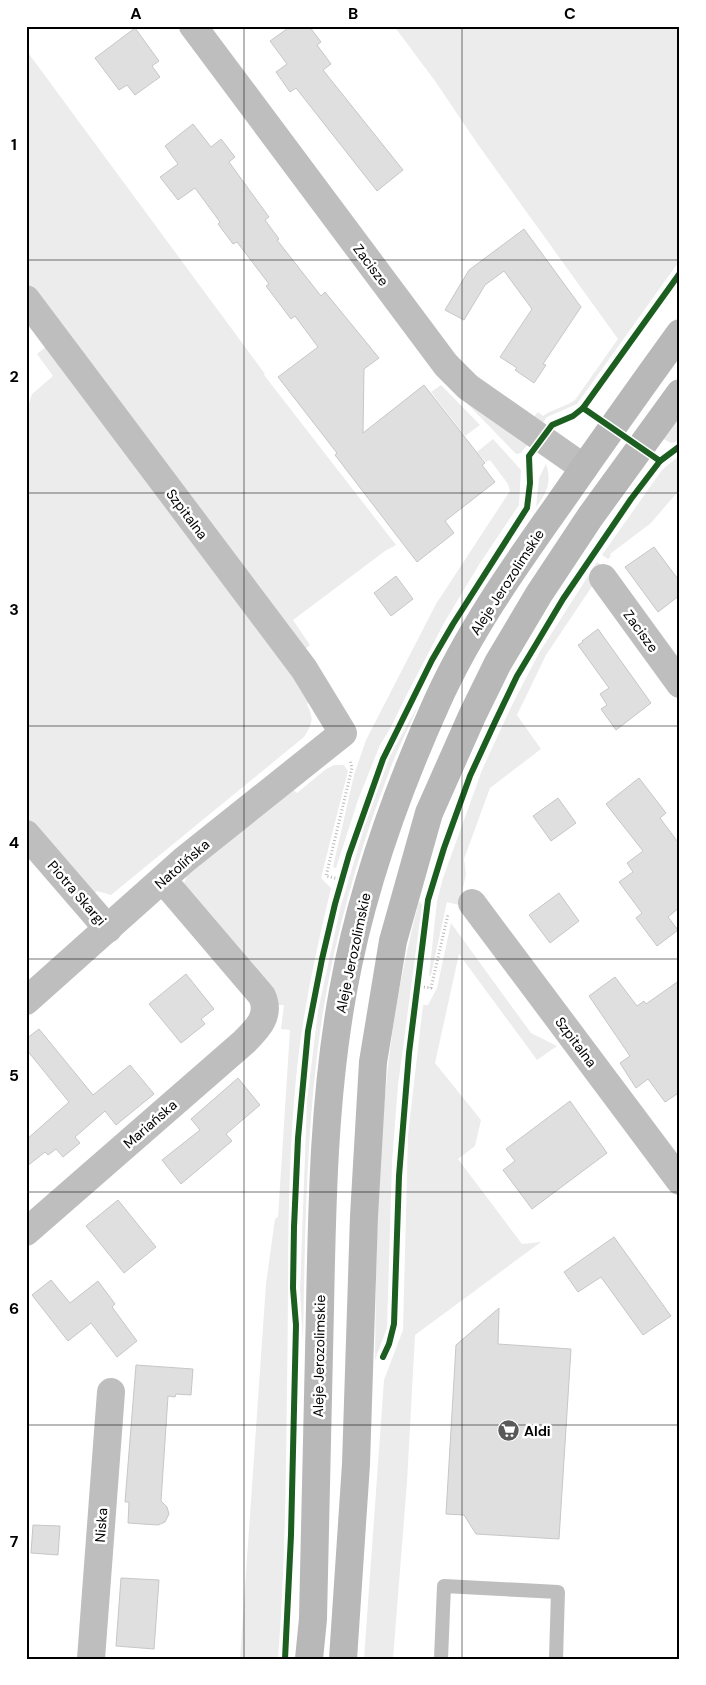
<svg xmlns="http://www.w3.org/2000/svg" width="706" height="1685" viewBox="0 0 706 1685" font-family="'DM Sans',sans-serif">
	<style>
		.green { fill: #ececec }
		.building { fill: #dfdfdf; stroke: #c7c7c7 }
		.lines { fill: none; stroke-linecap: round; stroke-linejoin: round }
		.path { stroke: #b9b9b9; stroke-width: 3; stroke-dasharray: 1 2.5; stroke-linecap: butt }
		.service { stroke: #bebebe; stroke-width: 14 }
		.minor { stroke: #bebebe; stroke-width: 28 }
		.secondary { stroke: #b8b8b8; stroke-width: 28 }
		.cycleway-casing { stroke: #fff; stroke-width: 9 }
		.cycleway { stroke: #1b5e20; stroke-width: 6 }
		.grid { fill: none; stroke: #000; stroke-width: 1; stroke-opacity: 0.55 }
		.labels { text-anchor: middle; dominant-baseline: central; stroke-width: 5; stroke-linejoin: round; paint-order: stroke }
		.street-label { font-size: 14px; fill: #000; stroke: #fff }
		.poi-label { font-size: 14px; font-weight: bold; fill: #000; stroke: #fff; text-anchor: start }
		.neatline { fill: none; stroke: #000; stroke-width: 2 }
		.grid-label { font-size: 16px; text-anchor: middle; font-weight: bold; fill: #000 }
	</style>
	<rect width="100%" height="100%" fill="#fff"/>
	<g class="green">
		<path d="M394,26H680V260L577,404L547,417L541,425L532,419L538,412L543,416C553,409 565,407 575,400L618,339L479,146L435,81Z"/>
		<path d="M29,54L265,374L264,375L396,545L385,551L293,620L310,645L300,654L26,289V56Z"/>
		<path d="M52,342L314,698L307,704C314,720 313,722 304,737L111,895L97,891L92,895L26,818V412L32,394L53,376L37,354Z"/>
		<path d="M441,385L480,425L465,436L431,392Z"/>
		<path d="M459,395L528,444L521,453L516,454Z"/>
		<path d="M680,416V438L678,441L672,443L663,439Z"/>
		<path d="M493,439L521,470L519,505L480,563L444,623L405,698L391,727L380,745L358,800L336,868L333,867L354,775L366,740L436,604L510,491L508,484L490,460L486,462L477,452Z"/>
		<path d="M680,455V489L651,523L610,554L611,556L608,559L602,555L662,470Z"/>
		<path d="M546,464C552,481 547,493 536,507L539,478Z"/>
		<path d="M597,562L605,567L546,655L517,715L541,749L490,788L464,859L466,874L459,905L447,902L431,975L429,976L437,901L443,878L482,770L512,705L539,653Z"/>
		<path d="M416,709H417C407,731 396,752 388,775C358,853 335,935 322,1018C306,1125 305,1234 303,1342L300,1291L307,1101L318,1011L340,909L364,828L390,756Z"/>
		<path d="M334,765H344L348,771L321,878L331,888C316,951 302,1014 296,1079C286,1181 289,1284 287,1386C286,1477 285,1568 278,1659H240L266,1284L275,1219L278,1217L290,1030L281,1029L284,1005H274L188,896L184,883L190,870L291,788L297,793L326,769Z"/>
		<path d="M419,901L422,905L398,1085L392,1162L387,1328L375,1360C376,1266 377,1170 387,1076C393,1017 404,959 419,901Z"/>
		<path d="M451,923L531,1033L557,1046L537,1060L459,954L435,1063L481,1120L475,1146L458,1159L522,1244L541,1242L415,1335L407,1482L393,1659H364L384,1380L403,1330L408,1135L423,1005H428L437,988Z"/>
	</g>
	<g class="building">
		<path d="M291,26H309L321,42L317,45L331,64L323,70L403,170L377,191L296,88L290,92L276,72L287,64L270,41Z"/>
		<path d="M135,28L159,61L152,66L160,77L135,95L127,85L119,90L95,58Z"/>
		<path d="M193,124L211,147L221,139L235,157L229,162L269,217L265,220L279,239L277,240L321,296L325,292L379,358L364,369L363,433L424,385L485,463L482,465L495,482L445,521L454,533L417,562L335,455L337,453L278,377L318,347L295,316L291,319L266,286L269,284L237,242L233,244L218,224L220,222L195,188L178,200L160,177L178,164L165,146Z"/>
		<path d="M524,229L581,307L543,364L546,365L534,383L515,370L517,368L500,357L532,309L504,271L485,285L464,320L445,310L469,270Z"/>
		<path d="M654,547L680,582V595L658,612L625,567Z"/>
		<path d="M396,576L413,599L391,616L374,593Z"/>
		<path d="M598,629L651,703L616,730L601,709L607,705L600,694L609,688L578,645L583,642L582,641Z"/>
		<path d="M639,778L666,813L660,818L680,845V907L668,917L678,930L657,946L636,918L642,913L619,882L633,872L627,863L643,851L606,804Z"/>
		<path d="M558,798L576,823L551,841L533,816Z"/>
		<path d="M559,893L579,921L550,943L529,915Z"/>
		<path d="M186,974L214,1009L201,1019L205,1024L181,1043L149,1004Z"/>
		<path d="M615,977L637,1006L644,1001L646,1004L680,980V1092L665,1102L648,1079L636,1088L620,1063L630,1056L589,996Z"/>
		<path d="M39,1029L93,1095L130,1065L154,1094L116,1125L105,1111L75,1137L80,1143L63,1157L56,1149L48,1155L45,1152L26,1167V1140L69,1102L26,1049V1039Z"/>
		<path d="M238,1078L260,1105L226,1134L232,1141L181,1184L162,1160L200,1130L191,1119Z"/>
		<path d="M570,1101L607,1153L532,1209L503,1170L515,1161L506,1149Z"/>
		<path d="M118,1200L156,1247L124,1273L86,1226Z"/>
		<path d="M614,1237L671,1316L643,1335L601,1277L578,1292L564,1272Z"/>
		<path d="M51,1280L70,1303L98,1281L115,1304L112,1307L137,1341L117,1357L91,1323L68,1341L32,1295Z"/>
		<path d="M499,1308L498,1344L571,1349L559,1539L476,1534L464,1515L446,1514L456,1345Z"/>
		<path d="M136,1365L193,1369L191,1395L176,1394L175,1397L168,1396L161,1501L167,1507L169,1514L165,1522L158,1525L128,1523L129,1502H125Z"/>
		<path d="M33,1525L60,1526L58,1555L31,1553Z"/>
		<path d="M121,1578L159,1580L154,1649L116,1646Z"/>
	</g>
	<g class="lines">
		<g class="path">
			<path d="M342,880L326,876L352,768L350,760"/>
			<path d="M417,986L431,988L448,914"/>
		</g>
		<path class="service" d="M441,1659L444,1586L558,1592L556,1659"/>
		<g class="minor">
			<path d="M193,26L446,365L468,387L584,468"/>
			<path d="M26,299L304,669L343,733L184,860L26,1001"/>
			<path d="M603,578L680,684"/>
			<path d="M26,834L108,929"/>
			<path d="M472,903L680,1181"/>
			<path d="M26,1232L244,1042C257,1029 271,1016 262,996L163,880"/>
			<path d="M91,1659L111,1392"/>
		</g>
		<g class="secondary">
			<path d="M309,1659L313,1619C315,1515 318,1411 320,1308C322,1202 324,1095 343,991C361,891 395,795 437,702C468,633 512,570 556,508C597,449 638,391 680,333"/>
			<path d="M343,1659L356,1464L364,1216L373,1062L393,941L429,813L472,716L498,663L539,594L590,517L680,393"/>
		</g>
		<defs>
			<g id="cycleway">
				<path d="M583,408L660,461"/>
				<path d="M383,1357L389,1344L394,1324L399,1176L409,1053L428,900L444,848L470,776L495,722L517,676L535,646L563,599L631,499L660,461L680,446"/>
				<path d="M285,1659L291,1535L296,1325L293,1288L294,1227L298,1138L308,1031L322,959L335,904L349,855L383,759L432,660L453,624L527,508L530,483L529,456L552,425L573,416L583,408L680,273"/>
			</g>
		</defs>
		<use href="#cycleway" class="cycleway-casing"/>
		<use href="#cycleway" class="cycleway"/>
	</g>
	<path class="grid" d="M244,26V1659M462,26V1659M26,260H680M26,493H680M26,726H680M26,959H680M26,1192H680M26,1425H680"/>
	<defs>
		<symbol id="supermarket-disc" viewBox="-11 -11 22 22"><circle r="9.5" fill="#595959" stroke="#fff"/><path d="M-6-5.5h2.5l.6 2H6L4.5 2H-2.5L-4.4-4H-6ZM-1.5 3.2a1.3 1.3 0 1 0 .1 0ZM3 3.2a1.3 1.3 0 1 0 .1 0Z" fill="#fff"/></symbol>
	</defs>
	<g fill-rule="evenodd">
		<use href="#supermarket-disc" x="496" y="1418" width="25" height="25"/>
	</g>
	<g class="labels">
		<g class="street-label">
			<text transform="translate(371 265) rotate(53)">Zacisze</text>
			<text transform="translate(187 514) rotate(53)">Szpitalna</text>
			<text transform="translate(507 582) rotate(-57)">Aleje Jerozolimskie</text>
			<text transform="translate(641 631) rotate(54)">Zacisze</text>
			<text transform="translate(182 864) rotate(-41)">Natolińska</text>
			<text transform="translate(77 893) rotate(49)">Piotra Skargi</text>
			<text transform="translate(353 953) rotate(-78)">Aleje Jerozolimskie</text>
			<text transform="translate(576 1042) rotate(53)">Szpitalna</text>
			<text transform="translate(150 1124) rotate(-41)">Mariańska</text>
			<text transform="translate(319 1356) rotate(-89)">Aleje Jerozolimskie</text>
			<text transform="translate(101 1525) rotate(-86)">Niska</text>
		</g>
		<g class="poi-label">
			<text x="524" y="1431">Aldi</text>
		</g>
	</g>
	<rect width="706" height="1685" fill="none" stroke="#ffffff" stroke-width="55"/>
	<rect x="28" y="28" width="650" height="1630" class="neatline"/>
	<g class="grid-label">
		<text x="136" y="19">A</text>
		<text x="353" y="19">B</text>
		<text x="570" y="19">C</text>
		<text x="14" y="150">1</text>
		<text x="14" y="382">2</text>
		<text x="14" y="615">3</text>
		<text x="14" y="848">4</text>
		<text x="14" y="1081">5</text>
		<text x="14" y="1314">6</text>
		<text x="14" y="1547">7</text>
	</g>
</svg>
